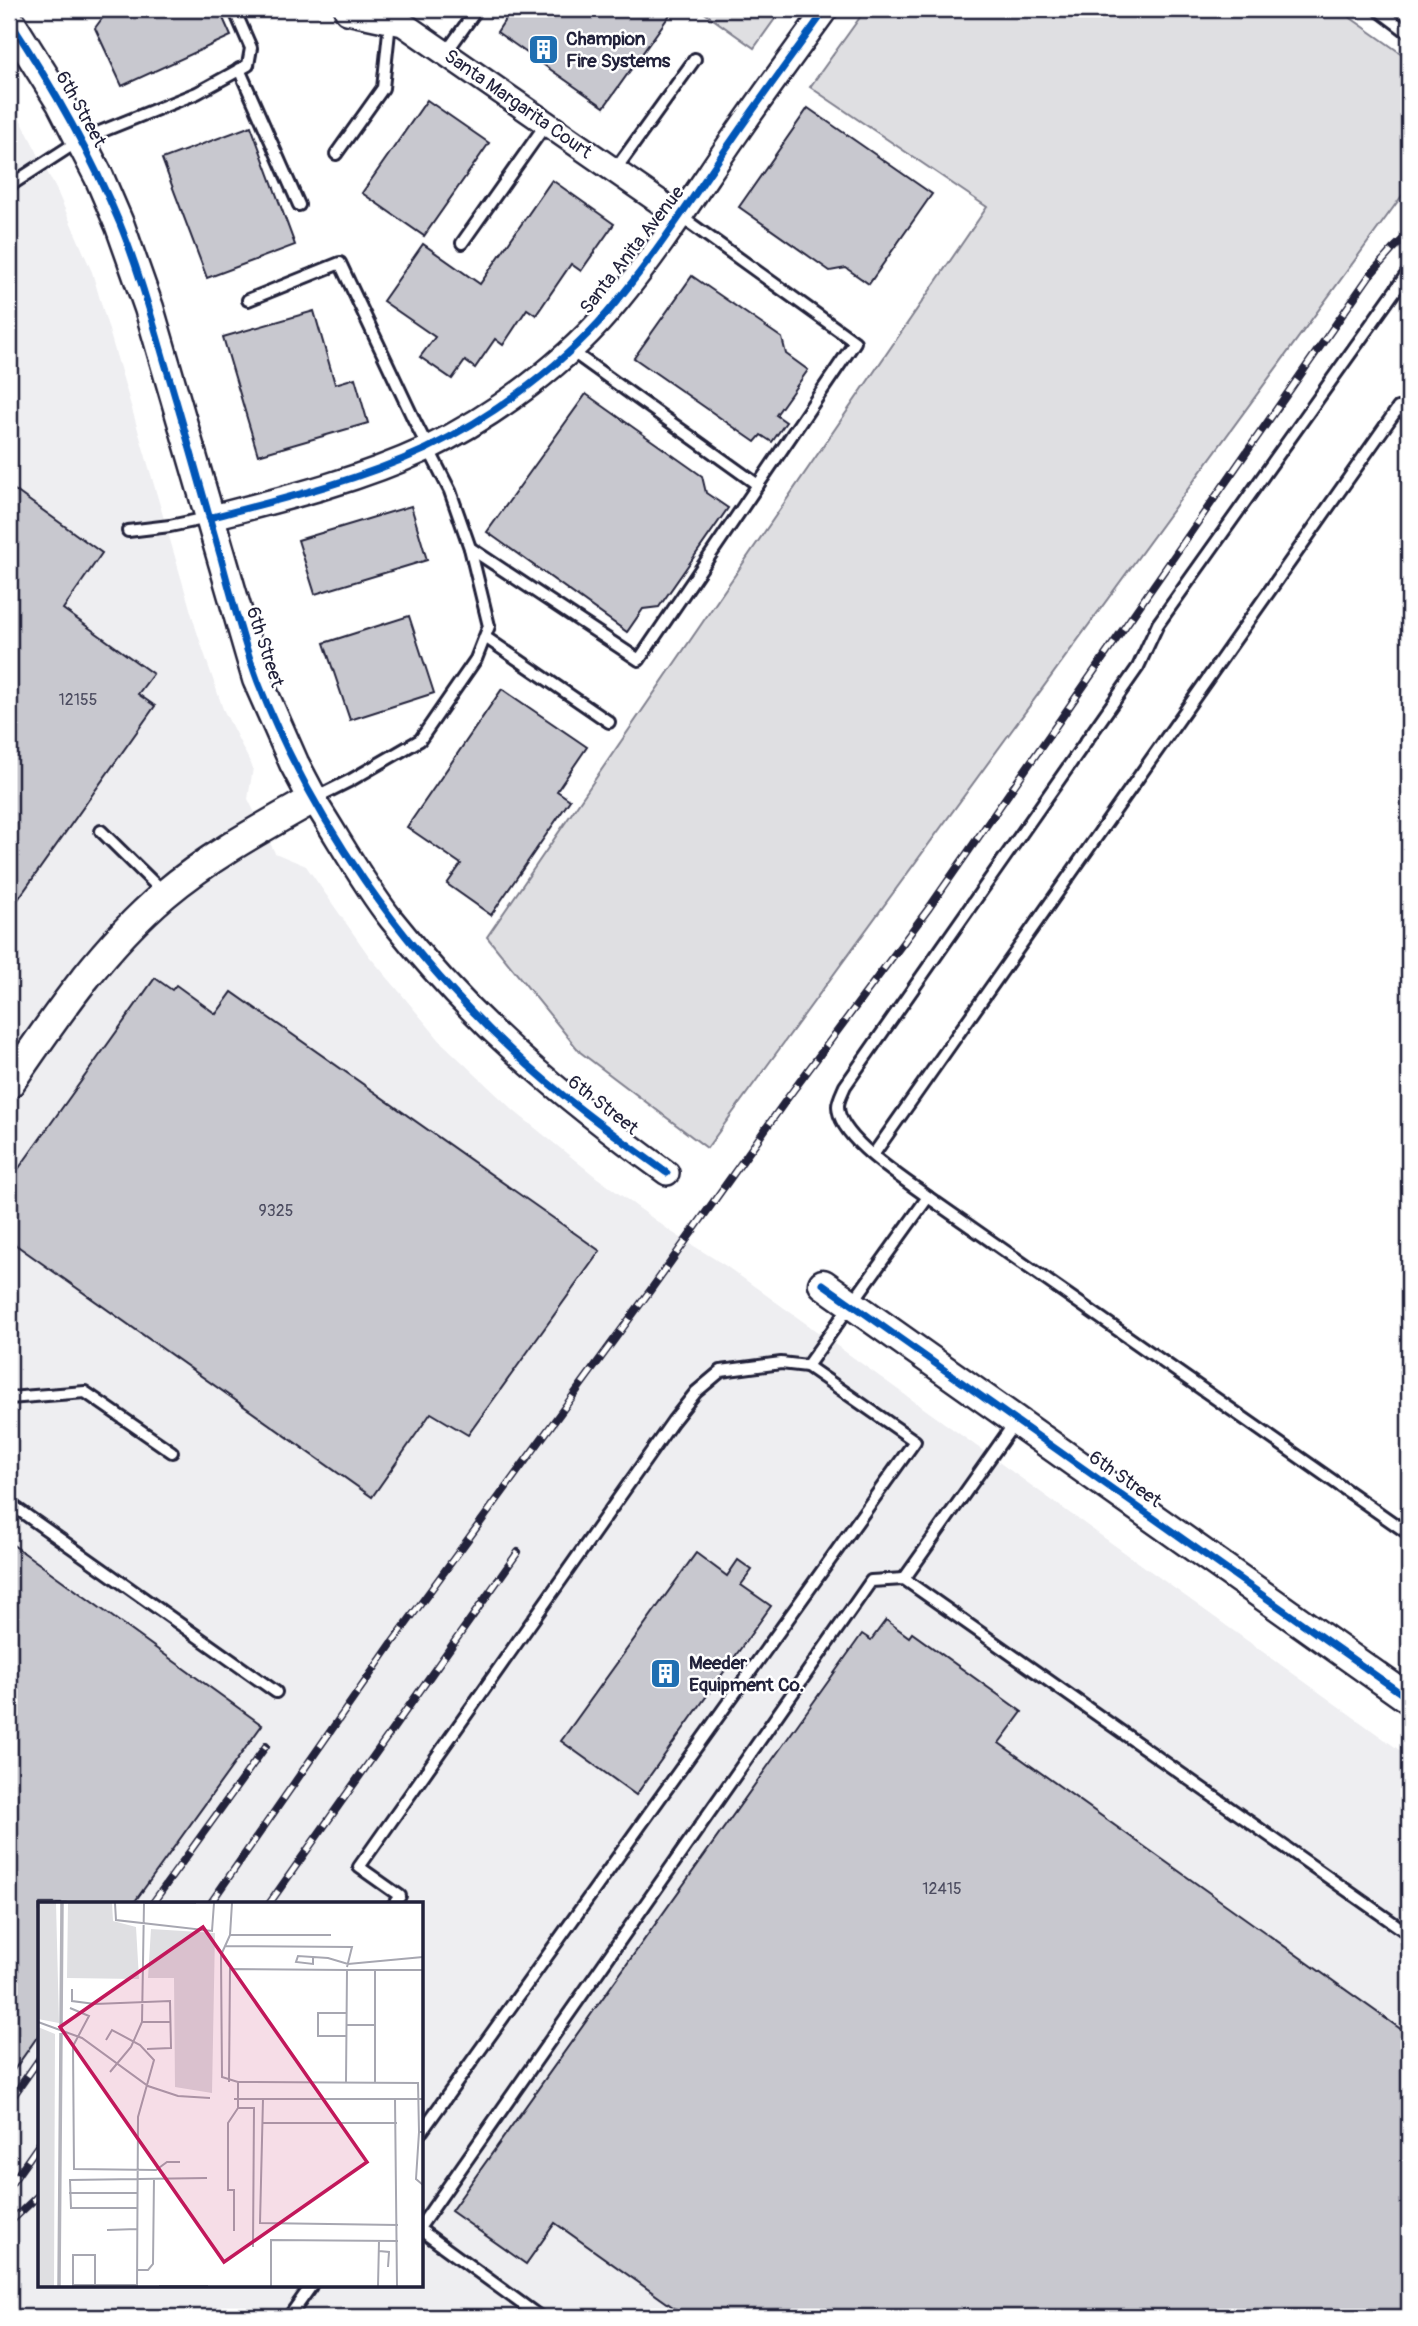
<svg xmlns="http://www.w3.org/2000/svg" width="1418" height="2326" viewBox="0 0 1418 2326" font-family="Pangolin,sans-serif">
	<style>
		.built { fill: #eeeef1; fill-rule: evenodd }
		.green { fill: #dfdfe2; stroke: #80808e; stroke-width: 2 }
		.building { fill: #c8c8cf; stroke: #22223b; stroke-width: 2 }
		.lines { fill: none; stroke-linecap: round; stroke-linejoin: round }
		.service-casing { stroke: #22223b; stroke-width: 16 }
		.minor-casing { stroke: #22223b; stroke-width: 28 }
		.tertiary-casing { stroke: #22223b; stroke-width: 33 }
		.service { stroke: #fff; stroke-width: 10 }
		.minor { stroke: #fff; stroke-width: 23 }
		.tertiary { stroke: #fff; stroke-width: 28 }
		.rail-casing { stroke: #22223b; stroke-width: 8 }
		.rail { stroke: #fff; stroke-width: 5; stroke-dasharray: 16; stroke-linecap: butt }
		.cycleway-casing { stroke: #fff; stroke-width: 11 }
		.cycleway { stroke: #0057b8; stroke-width: 7 }
		.labels { text-anchor: middle; dominant-baseline: central; stroke-width: 5; stroke-linejoin: round; paint-order: stroke }
		.number-label { font-size: 16px; fill: #4c4c60 }
		.poi-label { font-size: 19px; font-weight: bold; fill: #22223b; stroke: #fff; text-anchor: start }
		.street-label { font-size: 19px; fill: #22223b; stroke: #fff }
		.inset-river { fill: none; stroke: #b4b4bc; stroke-width: 3.5 }
		.inset-road { fill: none; stroke: #a7a7b1; stroke-width: 2 }
		.view { fill: #c2185b; fill-opacity: 0.15; stroke: #c2185b; stroke-width: 3.5 }
		.inset-edge { fill: none; stroke: #22223b; stroke-width: 3.5 }
	</style>
	<rect width="100%" height="100%" fill="#fff"/>
	<filter id="ink" filterUnits="userSpaceOnUse"><feTurbulence type="fractalNoise" baseFrequency=".0143" numOctaves="2"/><feDisplacementMap in="SourceGraphic" scale="14" xChannelSelector="R" yChannelSelector="G"/><feConvolveMatrix kernelMatrix="1 2 1 2 8 2 1 2 1" color-interpolation-filters="sRGB"/></filter>
	<g filter="url(#ink)">
		<path class="built" d="M13,105L57,191L92,272L196,629L223,709L253,768L248,799L275,853L306,866L369,956L398,990L442,1043L514,1111L596,1177L673,1233L726,1266L1409,1757V2317H9V111ZM40,1904H422V2286H40Z"/>
		<g class="green">
			<path d="M699,9H782L754,48Z"/>
			<path d="M866,9H1338L1409,59V186L707,1148L580,1052L487,937L987,207L810,87Z"/>
		</g>
		<g class="building">
			<path d="M109,9H219L231,36L122,86L95,28Z"/>
			<path d="M512,9H674L604,107L497,32Z"/>
			<path d="M427,100L489,143L424,236L362,193Z"/>
			<path d="M808,108L932,194L869,284L846,268L830,271L739,207Z"/>
			<path d="M251,126L295,245L207,278L162,159Z"/>
			<path d="M552,180L614,224L581,271L571,264L536,315L527,309L503,345L495,339L475,368L465,361L452,379L420,357L435,337L383,301L423,244L480,284Z"/>
			<path d="M692,276L782,338L786,354L808,370L776,415L786,422L772,442L761,435L755,442L634,358Z"/>
			<path d="M314,311L335,384L355,378L368,423L258,455L223,337Z"/>
			<path d="M586,394L702,476L706,493L728,508L659,607L643,609L627,632L487,532Z"/>
			<path d="M9,486L102,553L63,609L153,674L138,694L155,706L9,912Z"/>
			<path d="M411,506L427,560L315,594L298,540Z"/>
			<path d="M409,616L434,693L350,720L324,643Z"/>
			<path d="M502,689L587,747L557,791L570,800L491,915L447,884L461,864L407,827Z"/>
			<path d="M155,978L172,990L176,985L216,1014L232,992L600,1251L468,1435L431,1413L372,1497L9,1240V1182Z"/>
			<path d="M9,1542L262,1725L133,1904H40V2033L9,2077Z"/>
			<path d="M696,1553L727,1576L738,1560L752,1570L741,1585L771,1606L636,1795L561,1741Z"/>
			<path d="M886,1620L909,1637L912,1633L1022,1712L999,1743L1409,2035V2317H687L555,2223L526,2264L451,2211L862,1634L871,1640Z"/>
		</g>
		<g class="lines">
			<defs>
				<g id="service">
					<path d="M1377,9L1409,33"/>
					<path d="M445,54L477,9"/>
					<path d="M239,69L299,205"/>
					<path d="M336,154L383,88L390,22"/>
					<path d="M615,170L695,59"/>
					<path d="M9,186L80,140L197,93L248,65L251,48L234,9"/>
					<path d="M462,243L546,124"/>
					<path d="M248,300L340,263L414,420L450,491L470,548L489,626L476,659L420,740L351,780L313,799"/>
					<path d="M570,350L758,485"/>
					<path d="M128,531L170,526L208,518"/>
					<path d="M470,548L639,660L855,342L680,216"/>
					<path d="M485,637L609,722"/>
					<path d="M101,831L164,893"/>
					<path d="M873,1155L1398,408L1409,416"/>
					<path d="M928,1197L1409,1534"/>
					<path d="M9,1398L85,1392L172,1452"/>
					<path d="M9,1503L276,1692"/>
					<path d="M904,1579L1016,1421"/>
					<path d="M394,1904L400,1896L359,1867L673,1421L696,1392L721,1371L781,1363L807,1366L928,1197C904,1179 838,1138 838,1106C838,1100 843,1091 845,1086L1138,667L1158,624L1409,271"/>
					<path d="M422,2131L915,1441L807,1366"/>
					<path d="M422,2224L871,1581L904,1579L1409,1934"/>
					<path d="M422,2231L540,2317"/>
					<path d="M289,2317L311,2286"/>
				</g>
				<g id="minor">
					<path d="M347,12L403,24L680,216"/>
					<path d="M209,518C283,499 357,481 426,449C495,416 569,361 617,301C664,244 703,181 746,120C772,83 799,46 826,9"/>
					<path d="M313,799C339,839 362,882 391,919C473,1023 561,1096 667,1173"/>
				</g>
				<g id="tertiary">
					<path d="M9,20L61,103L99,177L120,226L149,308L257,679L294,763L313,799C262,828 210,856 165,894C102,947 55,1017 9,1084"/>
					<path d="M823,1284L1409,1699"/>
				</g>
			</defs>
			<use href="#service" class="service-casing"/>
			<use href="#minor" class="minor-casing"/>
			<use href="#tertiary" class="tertiary-casing"/>
			<use href="#service" class="service"/>
			<use href="#minor" class="minor"/>
			<use href="#tertiary" class="tertiary"/>
			<defs>
				<g id="rail">
					<path d="M152,1904L266,1746"/>
					<path d="M210,1904L392,1643L652,1288L789,1096L929,908L1370,275L1393,249L1409,234"/>
					<path d="M269,1904L518,1552"/>
					<path d="M9,2102L40,2058"/>
					<path d="M9,2187L40,2143"/>
					<path d="M9,2223L40,2194"/>
				</g>
			</defs>
			<use href="#rail" class="rail-casing"/>
			<use href="#rail" class="rail"/>
			<defs>
				<g id="cycleway">
					<path d="M9,20C52,85 90,152 120,224C138,268 151,315 164,360C184,426 202,492 221,558C232,599 243,642 258,682C312,820 403,950 511,1050C560,1096 613,1134 667,1173"/>
					<path d="M209,518C283,499 357,481 426,449C495,416 569,361 617,301C664,244 703,181 746,120C772,83 799,46 826,9"/>
					<path d="M823,1284L1409,1699"/>
				</g>
			</defs>
			<use href="#cycleway" class="cycleway-casing"/>
			<use href="#cycleway" class="cycleway"/>
		</g>
	</g>
	<defs>
		<symbol id="building-square" viewBox="-11 -11 22 22"><rect x="-9" y="-9" width="18" height="18" rx="4" fill="#1f6fb2" stroke="#fff"/><path d="M-4-6H4V6H1V3H-1V6H-4ZM-2.5-4.3h1.7v1.8h-1.7ZM.8-4.3h1.7v1.8H.8ZM-2.5-1h1.7V.8h-1.7ZM.8-1h1.7V.8H.8Z" fill="#fff"/></symbol>
	</defs>
	<g fill-rule="evenodd">
		<use href="#building-square" x="526" y="32" width="35" height="35"/>
		<use href="#building-square" x="648" y="1656" width="35" height="35"/>
	</g>
	<g class="labels">
		<g class="number-label">
			<text x="78" y="700">12155</text>
			<text x="276" y="1211">9325</text>
			<text x="942" y="1889">12415</text>
		</g>
		<g class="poi-label">
			<text x="566" y="39">Champion<tspan x="566" dy="22">Fire Systems</tspan></text>
			<text x="689" y="1663">Meeder<tspan x="689" dy="22">Equipment Co.</tspan></text>
		</g>
		<g class="street-label">
			<text transform="translate(518 104) rotate(35)">Santa Margarita Court</text>
			<text transform="translate(81 109) rotate(61)">6th Street</text>
			<text transform="translate(632 250) rotate(-52)">Santa Anita Avenue</text>
			<text transform="translate(265 647) rotate(72)">6th Street</text>
			<text transform="translate(603 1105) rotate(38)">6th Street</text>
			<text transform="translate(1125 1479) rotate(35)">6th Street</text>
		</g>
	</g>
	<g transform="translate(38 1902)">
		<rect width="385" height="385" fill="#fff"/>
		<path d="M0,1H18L21,121L0,117ZM30,1H74L75,19L98,25L101,77L29,76ZM113,27L177,31L174,191L137,185L136,76H110ZM0,125L17,132L16,384H0Z" fill="#dfdfe2"/>
		<path class="inset-river" d="M23,126L24,1M21,384L23,131"/>
		<path class="inset-road" d="M77,1L78,18L174,29L176,1M192,33L194,1M187,44L314,45L309,65M275,55V62L258,60L260,54L290,56L310,62L385,55M309,68H385M34,87V99L57,102M57,102L132,99L133,146L109,147M32,106L51,114L35,144L36,267L118,268L129,260H142M0,120L44,136L110,184L140,194L172,196M104,120H132M308,123H337M308,134H280V111H309M68,138L74,128L102,143L116,158L100,215L99,384M72,170L93,145L104,120L106,1H158M191,180L192,67L309,68L308,180M200,180L380,181L381,230H385M337,181V68M196,197H385M225,197L222,321L360,323M357,197L359,384M200,206H216L215,345M225,221H359M381,230L378,277L385,283M31,291H99M99,306H33L32,278L169,276M69,328L99,327M196,329V288H190V221L200,206V180L184,175L183,53L192,33H293M341,349L351,350L350,365M99,368H110L115,362L116,276M57,383V353H35V383H99M121,384H170M233,384V338L360,339M340,384L341,339"/>
		<path class="view" d="M165,25L329,260L186,360L22,125Z"/>
		<rect width="385" height="385" class="inset-edge"/>
	</g>
	<rect width="1418" height="2326" fill="none" stroke="#fff" stroke-width="35"/>
	<rect x="18" y="18" width="1383" height="2291" fill="none" stroke="#22223b" stroke-width="2.5" filter="url(#ink)"/>
</svg>
